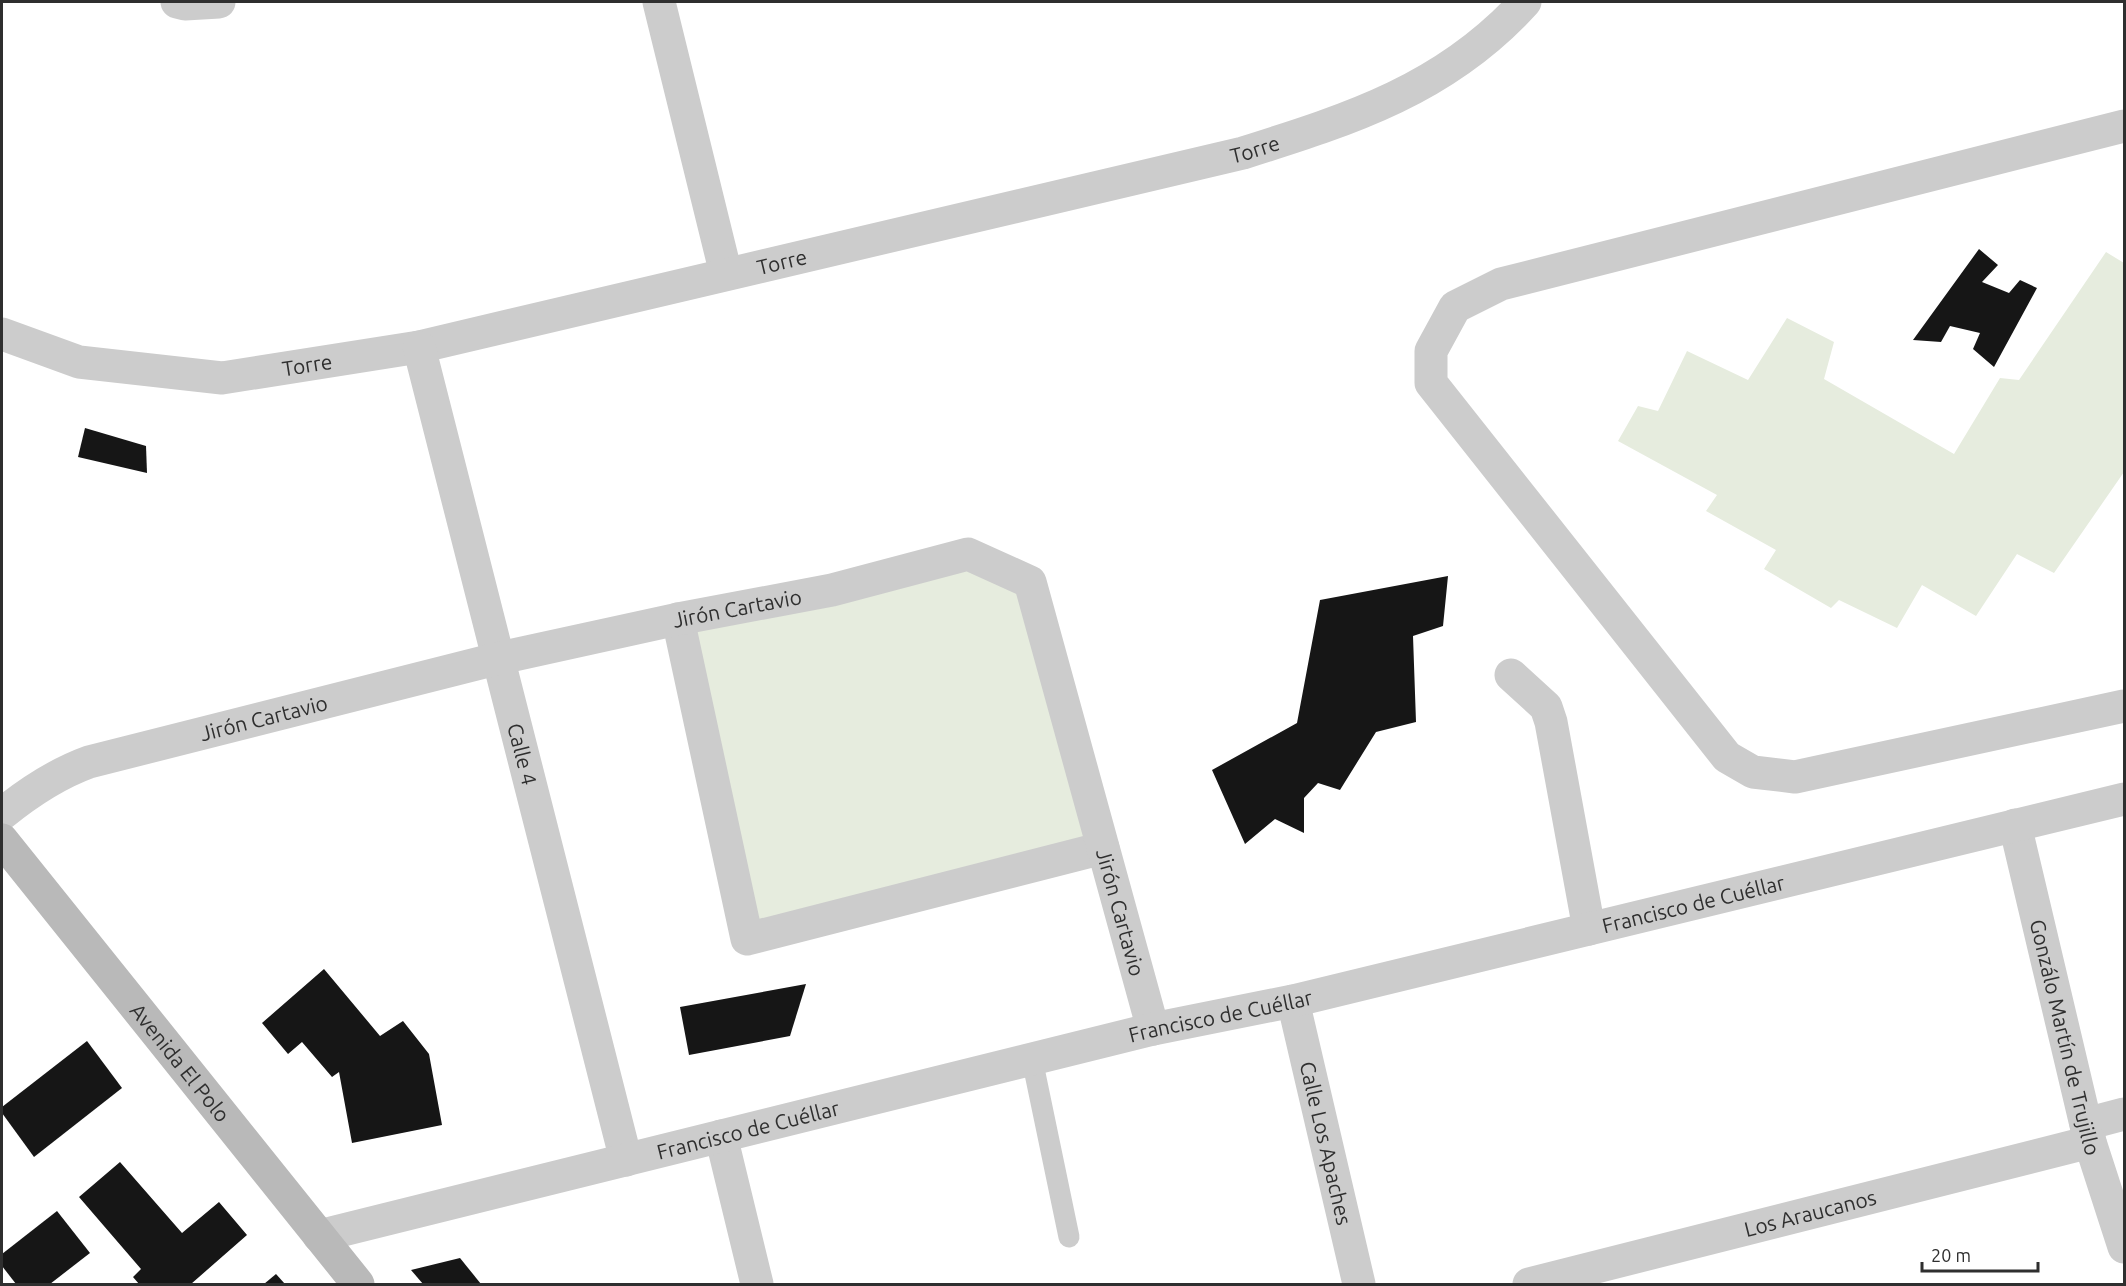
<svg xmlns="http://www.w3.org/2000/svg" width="2126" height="1286" viewBox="0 0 2126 1286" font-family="Ubuntu,sans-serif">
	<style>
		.green { fill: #e6ecde }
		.building { fill: #161616 }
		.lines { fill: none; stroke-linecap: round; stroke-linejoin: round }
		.lane { stroke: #ccc; stroke-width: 21 }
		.street { stroke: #ccc; stroke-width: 33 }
		.secondary { stroke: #b9b9b9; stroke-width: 33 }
		.labels { text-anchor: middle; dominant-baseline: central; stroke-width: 6; stroke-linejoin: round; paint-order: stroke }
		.street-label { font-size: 21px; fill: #2f2f2f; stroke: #fff }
	</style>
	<rect width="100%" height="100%" fill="#fff"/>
	<g class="green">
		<path d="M2106,252L2124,263V472L2054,573L2017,554L1976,616L1922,585L1897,628L1839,600L1831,608L1764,569L1776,550L1706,511L1717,495L1618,441L1638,406L1658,411L1687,351L1748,380L1787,318L1834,342L1824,379L1954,454L2000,378L2019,380Z"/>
		<path d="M968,554L1030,582L1103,848L747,939L678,619Z"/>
	</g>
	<g class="building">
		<path d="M1979,249L1998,265L1982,282L2009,293L2020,280L2037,288L1994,367L1973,349L1980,333L1950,326L1941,342L1913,340Z"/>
		<path d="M85,428L146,446L147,473L78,457Z"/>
		<path d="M1448,576L1443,626L1413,636L1416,722L1376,732L1340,790L1318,783L1304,798V833L1275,819L1245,844L1212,770L1297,723L1320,600Z"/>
		<path d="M324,969L380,1036L403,1021L429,1054L442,1125L352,1143L339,1072L332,1077L302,1042L288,1054L262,1023Z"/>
		<path d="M806,984L790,1036L689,1055L680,1007Z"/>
		<path d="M87,1041L122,1088L34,1157L2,1113V1107Z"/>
		<path d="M120,1162L182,1233L219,1202L247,1235L191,1284H139L133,1277L141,1269L79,1197Z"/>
		<path d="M57,1211L90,1253L50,1284H16L2,1266V1254Z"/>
		<path d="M460,1258L481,1284H423L411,1270Z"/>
		<path d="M276,1274L285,1284H264Z"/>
	</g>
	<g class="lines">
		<path class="lane" d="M1032,1059L1069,1237"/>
		<g class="street">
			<path d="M177,2L185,4L219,2"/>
			<path d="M659,2L726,274"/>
			<path d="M2124,126L1501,284L1455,307L1431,351V383L1727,757L1753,772L1795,777L2124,706"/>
			<path id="s1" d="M2,334L79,362L222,378L419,347L1243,153C1351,119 1446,89 1525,2"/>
			<path id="s2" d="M419,347L626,1160"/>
			<path d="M678,619L747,939L1103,848"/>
			<path d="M1511,675L1546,707L1551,722L1589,929"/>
			<path id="s3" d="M2,814C29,792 56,774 89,762L500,658L678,619L832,590L968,554L1030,582L1153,1029"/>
			<path id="s4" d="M2015,825L2090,1142L2124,1247"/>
			<path id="s5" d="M1293,1001L1359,1284"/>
			<path d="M2086,1124L2124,1114"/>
			<path d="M721,1136L757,1284"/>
			<path id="s6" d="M319,1236L1153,1029L1293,1001L2124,799"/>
			<path id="s7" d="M1529,1284L2090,1142"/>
		</g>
		<path class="secondary" id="s8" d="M2,840L358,1284"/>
	</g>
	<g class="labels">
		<g class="street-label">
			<text stroke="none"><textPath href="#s1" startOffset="1284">Torre</textPath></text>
			<text stroke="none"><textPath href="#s1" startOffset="798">Torre</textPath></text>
			<text stroke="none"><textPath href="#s1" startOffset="312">Torre</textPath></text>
			<text stroke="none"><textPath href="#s3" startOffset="768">Jirón Cartavio</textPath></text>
			<text stroke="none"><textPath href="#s3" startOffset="282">Jirón Cartavio</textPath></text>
			<text stroke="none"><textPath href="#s2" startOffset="420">Calle 4</textPath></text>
			<text stroke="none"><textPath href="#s6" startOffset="1414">Francisco de Cuéllar</textPath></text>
			<text stroke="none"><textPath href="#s3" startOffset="1416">Jirón Cartavio</textPath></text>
			<text stroke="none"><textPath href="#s6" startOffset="928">Francisco de Cuéllar</textPath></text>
			<text stroke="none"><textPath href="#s4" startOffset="218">Gonzálo Martín de Trujillo</textPath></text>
			<text stroke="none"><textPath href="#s8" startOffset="285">Avenida El Polo</textPath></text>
			<text stroke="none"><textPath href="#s6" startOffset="442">Francisco de Cuéllar</textPath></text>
			<text stroke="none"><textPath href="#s5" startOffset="146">Calle Los Apaches</textPath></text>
			<text stroke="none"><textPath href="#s7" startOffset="290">Los Araucanos</textPath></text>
		</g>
	</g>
	<rect width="2126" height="1286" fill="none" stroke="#2f2f2f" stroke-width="6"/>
	<path d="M1922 1262v9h116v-9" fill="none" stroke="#2f2f2f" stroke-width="3"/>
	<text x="1931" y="1262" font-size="18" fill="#2f2f2f" stroke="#ffffff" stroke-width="4.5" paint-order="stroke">20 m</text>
</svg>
